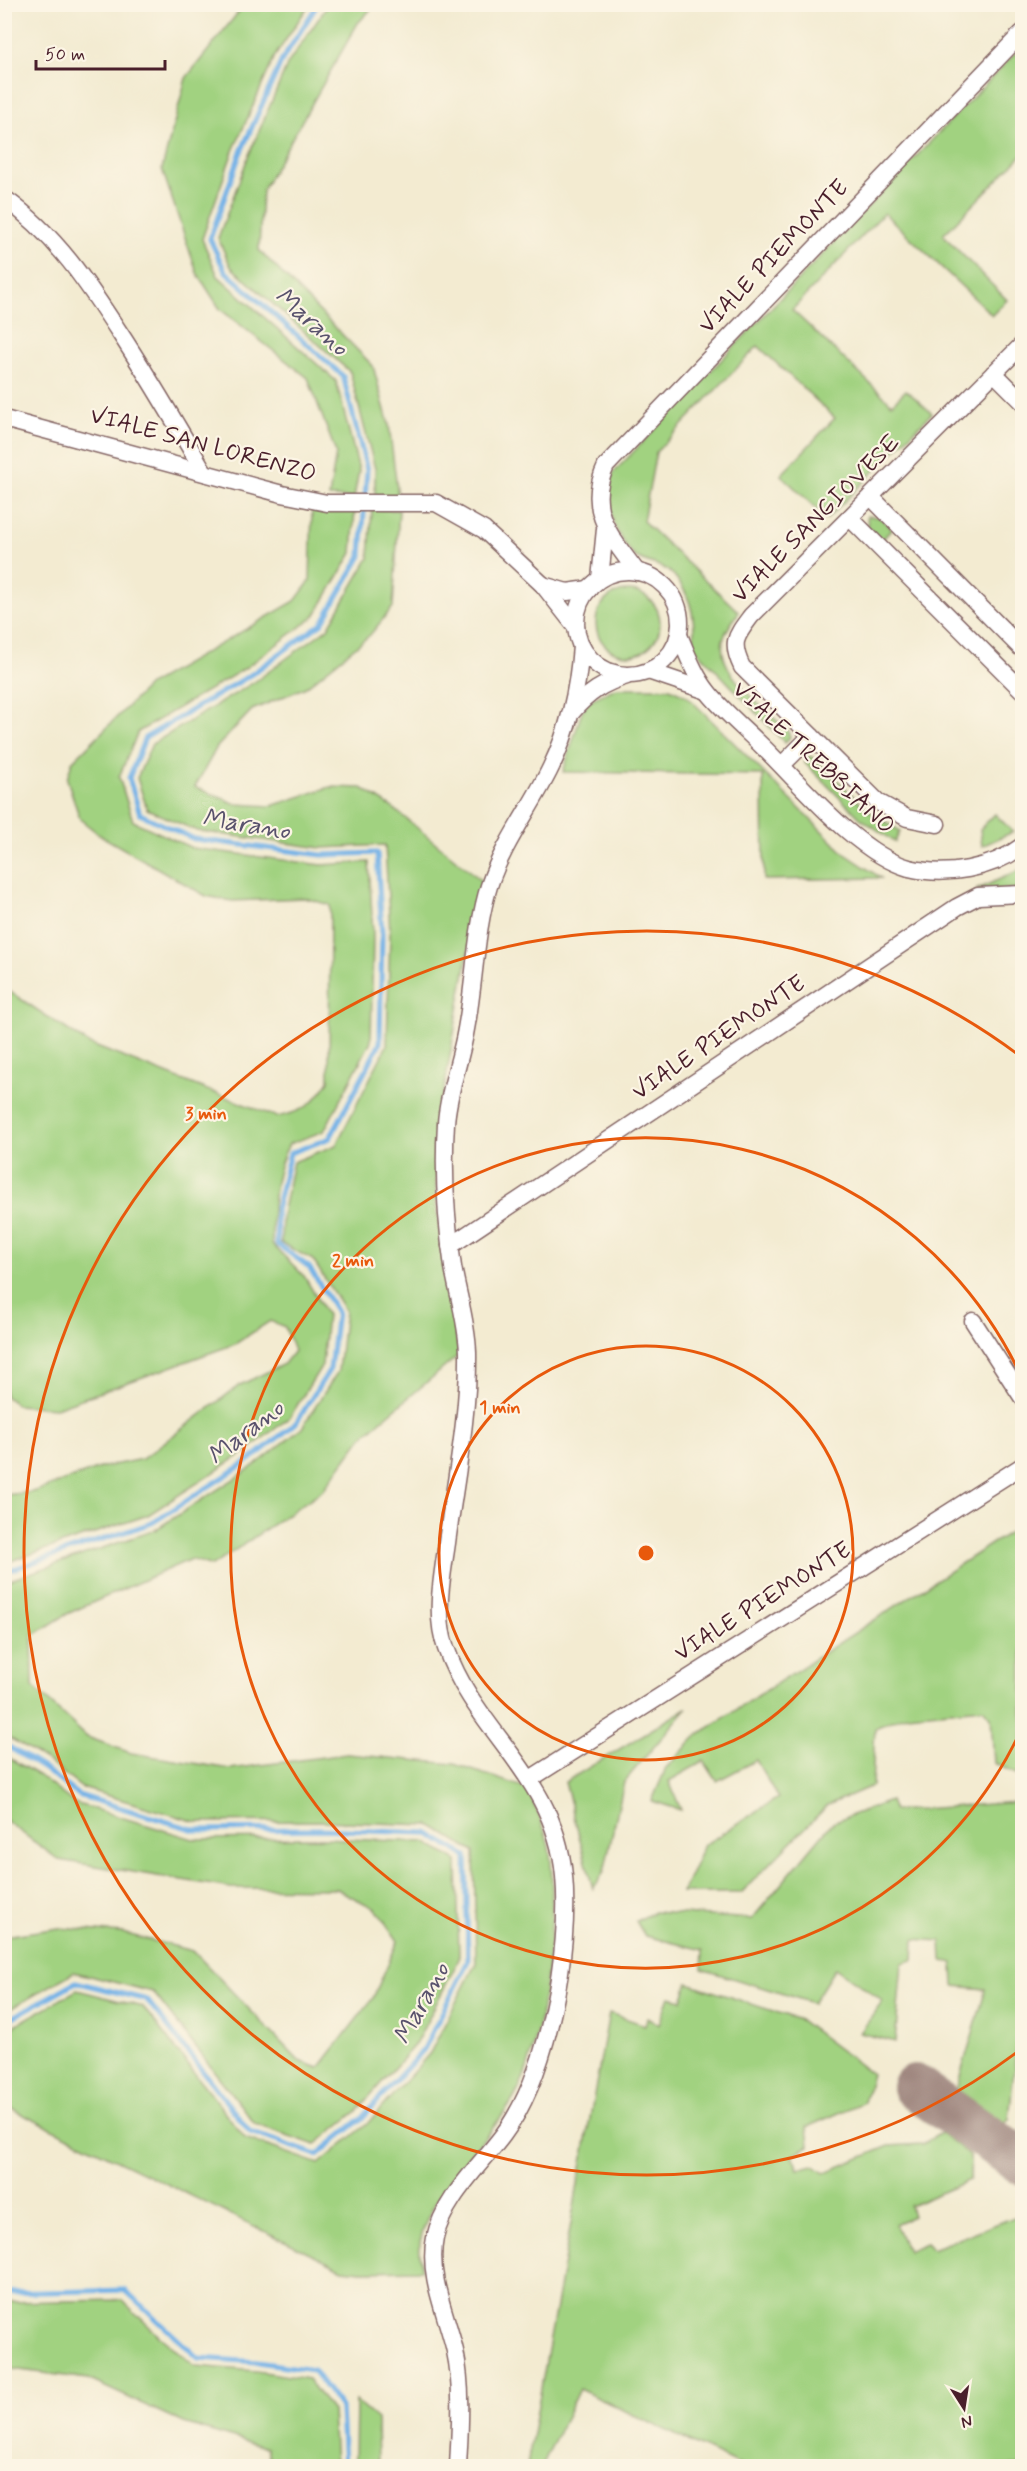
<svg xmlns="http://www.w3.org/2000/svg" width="1027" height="2471" viewBox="0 0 1027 2471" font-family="Mynerve,sans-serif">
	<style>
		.green { fill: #a1d280; stroke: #767856; stroke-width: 1.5 }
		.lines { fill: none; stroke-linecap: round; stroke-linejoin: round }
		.stream { stroke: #74b2e7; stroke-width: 5 }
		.taxiway { stroke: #9e857e; stroke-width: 46 }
		.minor-casing { stroke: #856665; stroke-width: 19 }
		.minor { stroke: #fff; stroke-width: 16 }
		.ring { fill: none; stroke: #e8590c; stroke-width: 3 }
		.labels { text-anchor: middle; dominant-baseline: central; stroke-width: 4.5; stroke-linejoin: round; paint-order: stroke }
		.street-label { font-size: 24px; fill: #4a1f2b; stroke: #fcf5e5 }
		.water-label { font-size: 26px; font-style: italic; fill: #59526d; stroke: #fcf5e5 }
		.centre { fill: #e8590c; stroke: #fcf5e5; stroke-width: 3 }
		.ring-label { font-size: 18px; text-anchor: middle; font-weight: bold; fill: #e8590c; stroke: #fcf5e5; stroke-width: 4.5; stroke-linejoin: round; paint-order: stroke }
	</style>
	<rect width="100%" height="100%" fill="#fcf5e5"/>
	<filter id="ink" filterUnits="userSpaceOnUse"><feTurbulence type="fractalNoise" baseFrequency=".0167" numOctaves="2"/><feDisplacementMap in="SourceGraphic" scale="12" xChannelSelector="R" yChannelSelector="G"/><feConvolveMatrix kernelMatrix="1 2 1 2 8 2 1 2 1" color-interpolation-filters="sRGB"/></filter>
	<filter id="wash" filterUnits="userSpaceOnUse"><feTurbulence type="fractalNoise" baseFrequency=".008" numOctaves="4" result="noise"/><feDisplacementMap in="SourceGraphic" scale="24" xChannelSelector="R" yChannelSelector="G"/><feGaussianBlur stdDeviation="1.35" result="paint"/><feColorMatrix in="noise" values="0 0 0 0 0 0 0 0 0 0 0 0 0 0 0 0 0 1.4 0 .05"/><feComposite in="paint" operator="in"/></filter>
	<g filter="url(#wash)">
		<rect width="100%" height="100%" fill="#f3ebd1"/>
		<g class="green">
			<path d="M244,5H309L275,56L233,151L202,239L218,276L336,381L359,470L354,498L329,497L336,453L308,378L220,309L197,273L162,169L186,78Z"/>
			<path d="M328,5H375L358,23L262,191L259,250L373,366L389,425L398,497L375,498V469L350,372L231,267L218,238L248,157L288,63Z"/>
			<path d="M1022,46V155L943,235L1007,300L992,315L884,213L792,310L892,404L906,390L932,413L827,519L781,475L835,418L758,346L656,452L643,521L739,612C733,621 726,629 723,640C716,674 767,710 788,731L790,737L785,743L694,647C695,621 693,599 676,578C666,565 649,564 636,557C631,554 628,548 624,543C609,522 607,498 613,473Z"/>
			<path d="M355,509L352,553L315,616L244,669L138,732L119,777L133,821L192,848L322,865L369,862L373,934L371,1041L324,1131L289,1144C273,1173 272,1211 272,1244L304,1276L327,1315L322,1365L290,1417L244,1453L148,1515L5,1563V1495L33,1492L103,1467L142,1459L240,1385L284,1364L294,1351L285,1327L270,1321L235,1344L56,1408L17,1405L5,1396L4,988L89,1044L277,1117C305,1111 313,1105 329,1081L330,905L305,898L232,901L206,896L101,836L80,819L67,779L72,762L149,685L295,601L310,581L312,510Z"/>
			<path d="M372,509L399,510L393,607L370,635L306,687L252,710L217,747L195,787L236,804L271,806L330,787L362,788L393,808L481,880L439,1118L436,1165V1205L459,1355L362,1437L323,1490L212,1566L191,1559L67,1614L32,1636L33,1687L87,1737L131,1753L230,1769L347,1754L454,1764L526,1788C535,1807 545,1826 549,1847C559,1908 545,2045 514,2098C487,2144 430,2188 420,2242C419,2251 421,2261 422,2270L362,2271L343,2269L5,2106V2031L77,1990L143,2007L245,2138L319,2164L367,2124L430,2053L476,1963L474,1852L430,1825L319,1821L196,1822L82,1788L47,1761L5,1735L4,1582L155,1530L254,1466L302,1428L338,1371L345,1311L313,1260L281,1243L282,1215L293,1162L336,1145L387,1045L390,933L385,845L322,848L197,831L147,809L137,778L152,744L253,683L328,628L369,558Z"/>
			<path d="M867,516L880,517L892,529L881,541L868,528Z"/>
			<circle cx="628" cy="623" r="32"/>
			<path d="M616,688H670L687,696L844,853L881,878L764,880L763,775L563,772L582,711L590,700Z"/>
			<path d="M806,756L813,757L869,811L900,831L895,842L860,818L805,763Z"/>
			<path d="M995,814L1013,832L982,846L980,829Z"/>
			<path d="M1022,869V889L976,890Z"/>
			<path d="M1022,1524V1777L994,1763L991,1717L983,1708L906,1715L875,1728L872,1786L828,1805L741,1893H682L704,1845L778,1798L756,1760L717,1781L704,1761L669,1781L681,1810L652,1801L666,1768L699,1734Z"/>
			<path d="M687,1708L624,1782L604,1872L593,1889L565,1782Z"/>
			<path d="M4,1755L38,1775L74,1803L193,1839L319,1838L425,1842L457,1861L459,1959L416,2043L356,2112L315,2145L255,2124L153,1992L74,1972L5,2012V1936L59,1928L122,1933L193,1951L299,2061L319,2068L373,1998L398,1941L376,1909L337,1889L231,1888L59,1860L5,1820Z"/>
			<path d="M890,1801L894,1811L1017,1802L1022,1805V2029H1018L1009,2119L996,2130L953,2100L986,1989L954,1986L953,1963L942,1960L941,1941L914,1939L913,1960L902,1963L895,2042L860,2033L883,2001L835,1968L813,2003L702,1969L703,1950L645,1936L636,1921L654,1912L752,1919L833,1822Z"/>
			<path d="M688,1983L800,2020L872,2074L864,2102L807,2127L809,2146L792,2155L798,2169L813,2165L824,2173L889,2146L923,2144L941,2133L970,2155V2180L910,2206L913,2216L895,2224L907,2251L926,2243L932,2249L1022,2214V2466H741L579,2389L542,2466H527L609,2013L645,2025L647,2018L659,2024L669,1997L682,2000Z"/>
			<path d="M122,2300L160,2337L195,2366L256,2371L308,2379L332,2411L335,2466H271L267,2448L184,2423L88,2379L5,2368V2302Z"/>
			<path d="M356,2401L377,2419L378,2466H355Z"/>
		</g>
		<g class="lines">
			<g class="stream">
				<path d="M4,1572L152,1523L250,1460L296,1423L330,1369L337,1312L309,1267L277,1244L276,1210L290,1153L330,1138L380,1043L382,934L377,853L322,855L194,839L140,814L129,778L145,738L249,676L322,623L361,556L367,470L343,376L225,271L210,239L240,154L282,60L318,4"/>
				<path d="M4,1744L43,1768L78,1795L195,1830L319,1829L427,1833L466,1856L468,1961L424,2049L362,2118L317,2155L250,2132L147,2000L76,1982L4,2022"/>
				<path d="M4,2293L125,2290L198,2358L257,2362L313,2370L341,2408L344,2466"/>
			</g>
			<path class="taxiway" d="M915,2087L1022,2162"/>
		</g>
	</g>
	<g filter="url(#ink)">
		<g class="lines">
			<defs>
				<g id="minor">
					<path d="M4,198C57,235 90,287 125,341C152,383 178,427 203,470"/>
					<path d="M994,373L1022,401"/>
					<path d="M4,419L282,494L327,503H436L484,530L543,585L576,627"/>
					<path d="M871,497L1022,649"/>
					<path d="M850,518L1022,690"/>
					<circle cx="628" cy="623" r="52"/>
					<path d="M637,572C612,538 585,510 606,466L1022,33"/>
					<path d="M600,579L605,529"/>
					<path d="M543,585L567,592L589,589"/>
					<path d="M679,635C687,654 695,676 708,692C724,712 745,729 763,747C801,784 858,854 909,868C946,877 992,869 1022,846"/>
					<path d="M648,671L707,691"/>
					<path d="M572,712C588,693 603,683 627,676"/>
					<path d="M782,765L811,736"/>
					<path d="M937,824L907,818L878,802L742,667C730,642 736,636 751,616L1022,345"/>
					<path d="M450,1246L957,907L978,896L1022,894"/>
					<path d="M973,1321L1022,1397"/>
					<path d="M530,1779L1022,1466"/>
					<path d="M458,2466C460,2428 463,2389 455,2351C447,2315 427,2276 435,2238C443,2199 480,2166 503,2135C548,2075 571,1950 564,1876C555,1775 476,1734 446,1648C434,1615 442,1578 447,1543C455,1481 469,1415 468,1352C467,1323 458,1295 453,1267C446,1220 443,1170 446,1123C448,1091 461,1060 466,1029C475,982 475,931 489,886C503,843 532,807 551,767C570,728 578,688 581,646"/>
				</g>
			</defs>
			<use href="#minor" class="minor-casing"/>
			<use href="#minor" class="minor"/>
		</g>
	</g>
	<g class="ring">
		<circle cx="646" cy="1553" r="207"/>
		<path d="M1022 1728A415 415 0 1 1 1022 1378"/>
		<path d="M1020 2050A622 622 0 1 1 1020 1056"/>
	</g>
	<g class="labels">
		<g class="street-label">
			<text transform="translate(774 257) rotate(-46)">VIALE PIEMONTE</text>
			<text transform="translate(203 445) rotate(15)">VIALE SAN LORENZO</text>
			<text transform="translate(816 519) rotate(-45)">VIALE SANGIOVESE</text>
			<text transform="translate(813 758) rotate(43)">VIALE TREBBIANO</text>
			<text transform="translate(719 1038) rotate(-34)">VIALE PIEMONTE</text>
			<text transform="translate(763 1602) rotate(-32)">VIALE PIEMONTE</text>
		</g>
		<g class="water-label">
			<text transform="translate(311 322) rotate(42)">Marano</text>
			<text transform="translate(246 825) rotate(9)">Marano</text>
			<text transform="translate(246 1433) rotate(-38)">Marano</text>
			<text transform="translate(422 2004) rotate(-61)">Marano</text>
		</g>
	</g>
	<circle cx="646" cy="1553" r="9" class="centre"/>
	<g class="ring-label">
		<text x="206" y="1119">3 min</text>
		<text x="353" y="1266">2 min</text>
		<text x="500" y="1413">1 min</text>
	</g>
	<rect width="1027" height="2471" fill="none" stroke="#fcf5e5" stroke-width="24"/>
	<g transform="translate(964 2408) rotate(168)" stroke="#fcf5e5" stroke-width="4.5" paint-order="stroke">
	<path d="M0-4.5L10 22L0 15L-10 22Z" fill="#4a1f2b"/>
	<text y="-9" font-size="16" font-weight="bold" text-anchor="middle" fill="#4a1f2b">N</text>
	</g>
	<path d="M36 60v9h129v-9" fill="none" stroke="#4a1f2b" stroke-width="3"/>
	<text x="45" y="60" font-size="18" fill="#4a1f2b" stroke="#fcf5e5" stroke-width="4.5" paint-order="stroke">50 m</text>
</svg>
